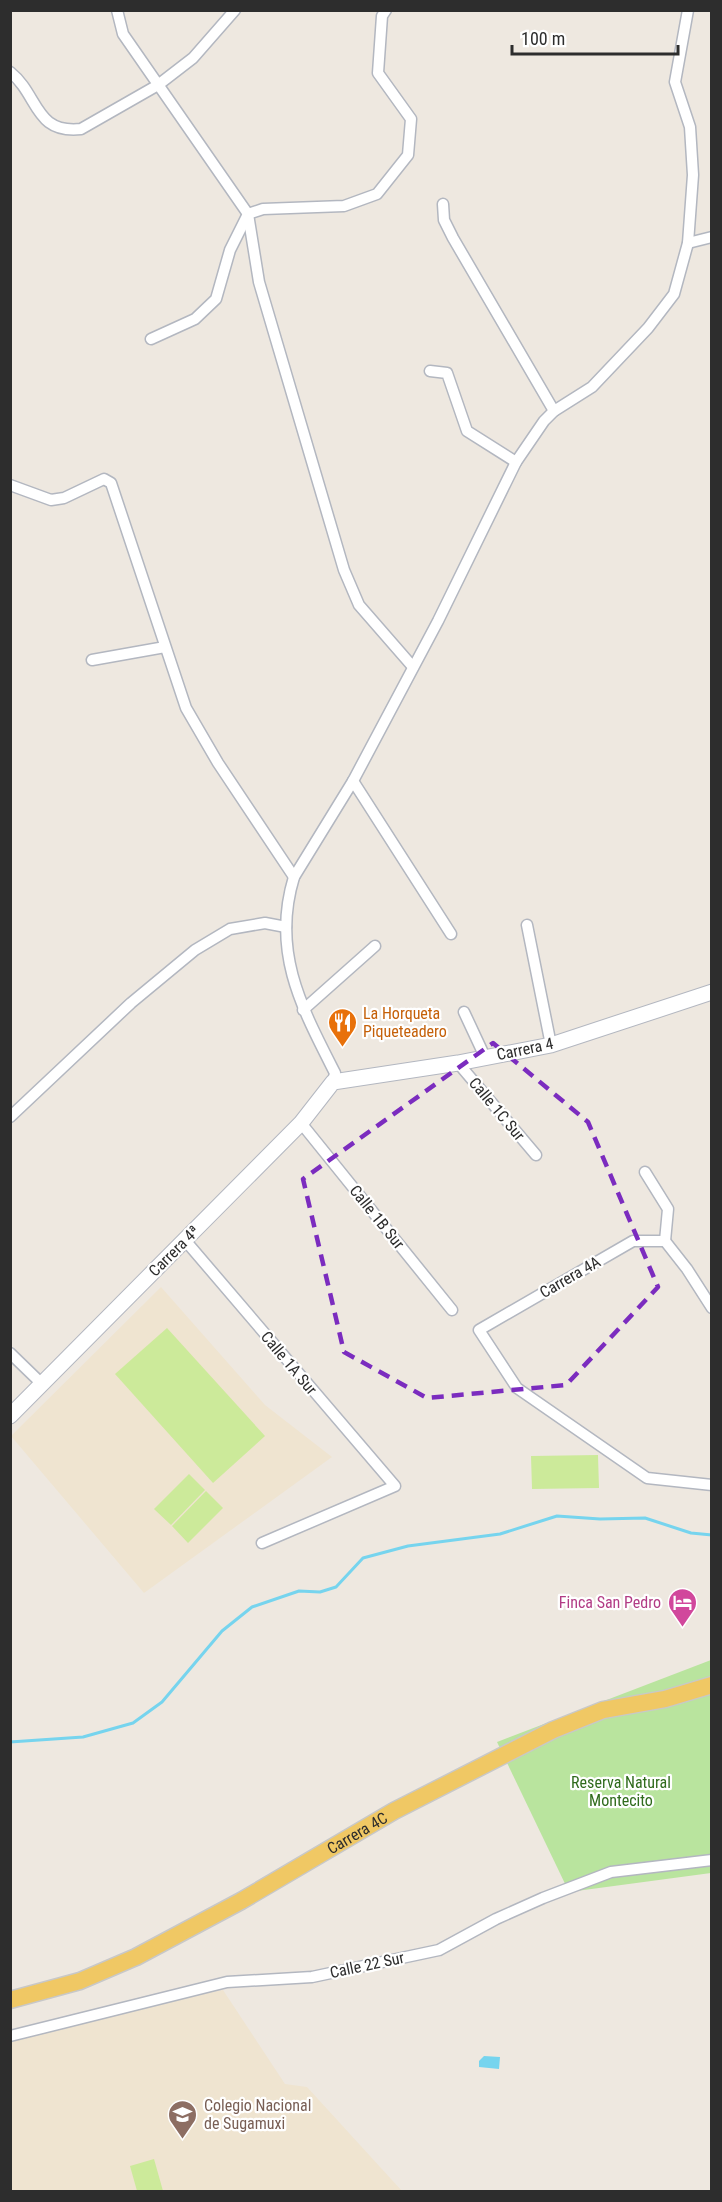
<svg xmlns="http://www.w3.org/2000/svg" width="722" height="2202" viewBox="0 0 722 2202" font-family="'Roboto Condensed',sans-serif">
	<style>
		.education { fill: #efe4d0 }
		.green { fill: #b9e49e }
		.pitch { fill: #ccea9a }
		.water { fill: #76d4ee }
		.lines { fill: none; stroke-linecap: round; stroke-linejoin: round }
		.stream { stroke: #76d4ee; stroke-width: 3 }
		.street-casing { stroke: #b3b7c0; stroke-width: 13 }
		.secondary-casing { stroke: #b3b7c0; stroke-width: 17 }
		.primary-casing { stroke: #c8c8c8; stroke-width: 19 }
		.street { stroke: #fff; stroke-width: 10 }
		.secondary { stroke: #fff; stroke-width: 15 }
		.primary { stroke: #f0c864; stroke-width: 16 }
		.marked { fill: none; stroke: #7b2cbf; stroke-width: 4.5; stroke-dasharray: 12 8; stroke-linejoin: round }
		.labels { text-anchor: middle; dominant-baseline: central; stroke-width: 4.5; stroke-linejoin: round; paint-order: stroke }
		.food-label { font-size: 16px; fill: #c56008; stroke: #fff; text-anchor: start }
		.street-label { font-size: 16px; fill: #2d2d2d; stroke: #fff }
		.hotel-label { font-size: 16px; fill: #b23c85; stroke: #fff; text-anchor: end }
		.park-label { font-size: 16px; fill: #306b1c; stroke: #fff }
		.education-label { font-size: 16px; fill: #785e54; stroke: #fff; text-anchor: start }
	</style>
	<rect width="100%" height="100%" fill="#eee8e0"/>
	<g class="education">
		<path d="M161,1287L265,1405L332,1457L144,1593L11,1436Z"/>
		<path d="M223,1990L285,2084L307,2087L402,2191L11,2192V2038L130,2007Z"/>
	</g>
	<path class="green" d="M711,1660V1873L569,1892L497,1742Z"/>
	<g class="pitch">
		<path d="M167,1328L265,1436L213,1483L115,1374Z"/>
		<path d="M598,1455L599,1488L532,1489L531,1456Z"/>
		<path d="M189,1474L205,1490L171,1525L154,1509Z"/>
		<path d="M206,1491L223,1508L188,1543L172,1526Z"/>
		<path d="M154,2159L163,2191H137L130,2166Z"/>
	</g>
	<path class="water" d="M484,2056L500,2057L499,2069L479,2067V2061Z"/>
	<g class="lines">
		<path class="stream" d="M10,1742L83,1737L133,1723L162,1702L222,1631L252,1607L299,1591L320,1592L336,1587L363,1558L408,1546L500,1534L557,1516L600,1519L645,1518L691,1533L712,1535"/>
		<defs>
			<g id="street">
				<path d="M117,10L123,34L248,214L259,282L344,570L359,605L413,667"/>
				<path d="M10,72C39,95 34,134 81,129L158,85L193,58L235,10"/>
				<path d="M443,204L444,220L453,238L554,411"/>
				<path d="M688,243L712,237"/>
				<path d="M151,339L195,319L216,299L230,250L248,214L263,209L344,206L377,194L408,155L411,119L378,73L382,16L386,10"/>
				<path d="M430,371L447,373L467,431L516,462"/>
				<path d="M10,485L51,500L64,498L104,479L111,483L186,708L218,763L294,877"/>
				<path d="M92,660L165,647"/>
				<path d="M353,781L451,934"/>
				<path d="M527,925L551,1045"/>
				<path d="M303,1010L375,946"/>
				<path d="M464,1012L485,1057"/>
				<path d="M458,1063L536,1155"/>
				<path d="M333,1082L335,1073C302,1008 271,952 294,877L353,781L438,621L516,462L544,421L554,411L592,387L648,328L674,294L688,243L693,175L690,127L675,82L688,10"/>
				<path d="M10,1117L131,1003L195,950L230,929L265,923L286,927"/>
				<path d="M301,1123L452,1310"/>
				<path d="M645,1172L668,1209L665,1241"/>
				<path d="M184,1239L395,1486L262,1543"/>
				<path d="M665,1241H633L479,1330L517,1388L647,1478L712,1485"/>
				<path d="M665,1241L687,1269L712,1308"/>
				<path d="M10,1353L43,1385"/>
				<path d="M10,2036L227,1982L312,1977L439,1950L496,1919L543,1898L611,1872L712,1860"/>
			</g>
			<path id="secondary" d="M10,1416L301,1123L333,1082L458,1063L551,1045L712,992"/>
			<g id="primary">
				<path id="s1" d="M10,2000L80,1981L136,1957L241,1901L394,1811L553,1730L603,1710L665,1699L712,1685"/>
			</g>
		</defs>
		<use href="#street" class="street-casing"/>
		<use href="#secondary" class="secondary-casing"/>
		<use href="#primary" class="primary-casing"/>
		<use href="#street" class="street"/>
		<use href="#secondary" class="secondary"/>
		<use href="#primary" class="primary"/>
	</g>
	<path class="marked" d="M493,1043L588,1122L658,1287L566,1385L427,1398L344,1352L303,1179Z"/>
	<defs>
		<symbol id="restaurant-pin" viewBox="-11 -11 22 30"><path d="M0 17L-7.5 6A9.5 9.5 0 1 1 7.5 6Z" fill="#e8710a" stroke="#fff"/><path d="M-5-6h1v4h1v-4h1v4h1v-4h1v5L-1.5 .5V6h-2V.5L-5-1ZM5-6V6H3V1.5H1.5Q1.5-4 5-6Z" fill="#fff"/></symbol>
		<symbol id="hotel-pin" viewBox="-11 -11 22 30"><path d="M0 17L-7.5 6A9.5 9.5 0 1 1 7.5 6Z" fill="#d1479c" stroke="#fff"/><path d="M-6-4.5h1.5V1H6V5H4.5V3h-9V5H-6ZM-4 0a1.8 1.8 0 1 1 3.6 0ZM.5 0V-2.5h3Q6-2.5 6 0Z" fill="#fff"/></symbol>
		<symbol id="school-pin" viewBox="-11 -11 22 30"><path d="M0 17L-7.5 6A9.5 9.5 0 1 1 7.5 6Z" fill="#8d6e63" stroke="#fff"/><path d="M0-5L7-2L0 1L-7-2ZM-4 1L0 2.5L4 1V4Q0 6-4 4Z" fill="#fff"/></symbol>
	</defs>
	<g fill-rule="evenodd">
		<use href="#restaurant-pin" x="326" y="1006" width="33" height="45"/>
		<use href="#hotel-pin" x="666" y="1586" width="33" height="45"/>
		<use href="#school-pin" x="166" y="2098" width="33" height="45"/>
	</g>
	<g class="labels">
		<g class="food-label">
			<text x="363" y="1013">La Horqueta<tspan x="363" dy="18">Piqueteadero</tspan></text>
		</g>
		<g class="street-label">
			<text transform="translate(525 1049) rotate(-12)">Carrera 4</text>
			<text transform="translate(497 1109) rotate(50)">Calle 1C Sur</text>
			<text transform="translate(377 1217) rotate(51)">Calle 1B Sur</text>
			<text transform="translate(174 1251) rotate(-45)">Carrera 4ª</text>
			<text transform="translate(570 1277) rotate(-30)">Carrera 4A</text>
			<text transform="translate(289 1363) rotate(50)">Calle 1A Sur</text>
			<text stroke="none"><textPath href="#s1" startOffset="387">Carrera 4C</textPath></text>
			<text transform="translate(367 1965) rotate(-12)">Calle 22 Sur</text>
		</g>
		<g class="hotel-label">
			<text x="661" y="1602">Finca San Pedro</text>
		</g>
		<g class="park-label">
			<text x="621" y="1782">Reserva Natural<tspan x="621" dy="18">Montecito</tspan></text>
		</g>
		<g class="education-label">
			<text x="204" y="2105">Colegio Nacional<tspan x="204" dy="18">de Sugamuxi</tspan></text>
		</g>
	</g>
	<rect width="722" height="2202" fill="none" stroke="#2d2d2d" stroke-width="24"/>
	<path d="M512 45v9h166v-9" fill="none" stroke="#2d2d2d" stroke-width="3"/>
	<text x="521" y="45" font-size="18" fill="#2d2d2d" stroke="#ffffff" stroke-width="4.5" paint-order="stroke">100 m</text>
</svg>
